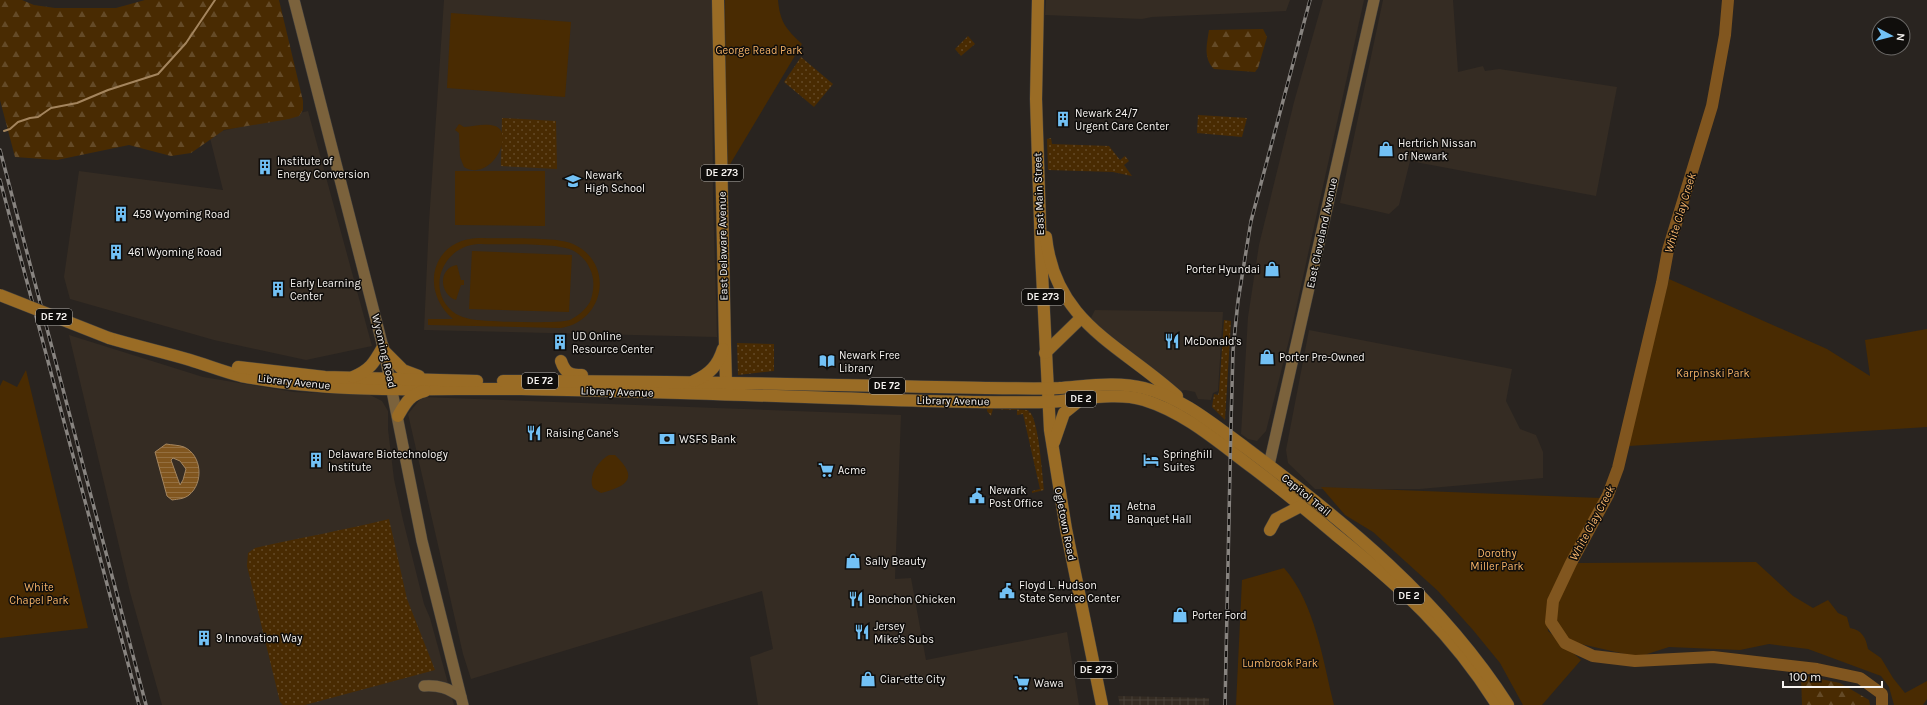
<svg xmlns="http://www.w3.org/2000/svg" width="1927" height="705" viewBox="0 0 1927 705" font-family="Karla,sans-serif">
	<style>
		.built { fill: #352c23 }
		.industrial { fill: url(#industrial-grid) }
		.grass { fill: url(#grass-dots) }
		.forest { fill: url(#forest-firs) }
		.green { fill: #492b02; fill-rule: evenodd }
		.water { fill: url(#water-rules); stroke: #a4855e; fill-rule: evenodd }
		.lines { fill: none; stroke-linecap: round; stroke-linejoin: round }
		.stream { stroke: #a4855e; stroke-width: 2 }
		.river { stroke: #81561f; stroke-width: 12 }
		.secondary-casing { stroke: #44413d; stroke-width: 12 }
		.primary-casing { stroke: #44413d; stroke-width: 13 }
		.secondary { stroke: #7b623c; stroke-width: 11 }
		.primary { stroke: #9a6c25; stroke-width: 12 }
		.rail-casing { stroke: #888480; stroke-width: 3.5 }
		.rail { stroke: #100e0c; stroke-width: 2; stroke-dasharray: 6; stroke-linecap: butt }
		.primary-bridge-casing { stroke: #44413d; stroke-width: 13; stroke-linecap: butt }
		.primary-bridge { stroke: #9a6c25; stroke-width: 12 }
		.labels { text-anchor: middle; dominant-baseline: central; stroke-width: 3; stroke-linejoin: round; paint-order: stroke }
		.shield { fill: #100e0c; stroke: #b2afac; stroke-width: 1 }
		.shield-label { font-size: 10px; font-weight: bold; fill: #f7f4f1 }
		.park-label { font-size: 11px; fill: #f4b267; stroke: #100e0c }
		.poi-label { font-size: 11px; fill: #f7f4f1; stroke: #100e0c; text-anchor: start }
		.street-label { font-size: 11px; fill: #f7f4f1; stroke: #100e0c }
		.water-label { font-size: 12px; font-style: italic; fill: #f9b76c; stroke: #100e0c }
	</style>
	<defs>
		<pattern id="industrial-grid" width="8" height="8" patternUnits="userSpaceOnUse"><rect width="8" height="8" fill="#352c23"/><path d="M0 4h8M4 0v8" fill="none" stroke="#494139"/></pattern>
		<pattern id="grass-dots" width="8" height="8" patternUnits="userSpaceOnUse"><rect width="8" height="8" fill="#492b02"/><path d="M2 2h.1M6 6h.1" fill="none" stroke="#644a27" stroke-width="1.8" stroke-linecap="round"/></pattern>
		<pattern id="forest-firs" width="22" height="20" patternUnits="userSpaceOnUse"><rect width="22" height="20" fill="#492b02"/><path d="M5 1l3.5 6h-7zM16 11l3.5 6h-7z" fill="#644a27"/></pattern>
		<pattern id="water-rules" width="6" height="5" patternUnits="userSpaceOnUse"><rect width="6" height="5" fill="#81561f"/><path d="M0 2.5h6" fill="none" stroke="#946f40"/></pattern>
	</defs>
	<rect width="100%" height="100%" fill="#292420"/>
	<g class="built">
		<path d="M444,0H712L713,197L717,337L424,330L429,222Z"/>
		<path d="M1046,0H1290L1286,11L1152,17L1142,19L1045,15Z"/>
		<path d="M1323,0H1364L1290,336L1266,431L1257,441L1248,439L1241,434L1248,317L1259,245L1294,102Z"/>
		<path d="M1383,0H1453L1458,72L1483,66L1485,71L1499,69L1617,87L1596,196L1410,161L1399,205L1389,214L1340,203Z"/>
		<path d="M308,111L372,346L306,360L214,340L70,299L64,277L79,171L223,190L209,134Z"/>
		<path d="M1095,310L1223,312L1218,391L1213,393L1211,400L1198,399L1195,392L1185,390L1180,391L1103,332L1091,318Z"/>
		<path d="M1309,330L1512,369L1506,401L1520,429L1536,435L1543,452V478L1420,489H1315L1288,463L1286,450Z"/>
		<path d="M69,335L203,377L294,392L370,395L382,401L388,411V429L394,479L403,520L424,604L430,618L454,705H162L130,592Z"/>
		<path d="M422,397L901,415L895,579L911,578L926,660L1067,632L1079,705H758L750,657L773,649L762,591L471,679L463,654L408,414Z"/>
	</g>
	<path class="industrial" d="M1118,696L1209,698V705H1120Z"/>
	<g class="grass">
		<path d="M968,36L975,44L961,56L955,49Z"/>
		<path d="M801,57L833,84L814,107L784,82Z"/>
		<path d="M1198,115L1247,118L1242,137L1197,133Z"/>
		<path d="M502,118L556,121L557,169L501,166Z"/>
		<path d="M1051,138L1052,144L1109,146L1120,160L1125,156L1129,161L1124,165L1132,176L1113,172L1048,170L1047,139Z"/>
		<path d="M1224,320L1231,321L1225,420L1212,407L1214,394L1218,395L1219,391Z"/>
		<path d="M737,343L774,344V371L738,375Z"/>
		<path d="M987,408L1027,410L1029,411L1028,413L1030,412C1039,423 1042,473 1044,490L1032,493V491L1040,489L1023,414L1017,415V410L993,409L991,416L987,411Z"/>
		<path d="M389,519L407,599L435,670L305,705H283L280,702L247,566L248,553L255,548C299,538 345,530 389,519Z"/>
	</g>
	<g class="forest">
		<path d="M0,0H22L34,5L55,8H116L145,0H279L303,101V110L299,116L289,119L224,130L191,153L171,156L129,145L57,160L15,157L0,100Z"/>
		<path d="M1263,29L1267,37L1258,68L1255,72L1214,69C1203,58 1207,44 1209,30Z"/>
		<path d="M1801,675L1840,683L1869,700L1870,705H1802Z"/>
	</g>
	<g class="green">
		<path d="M725,0H778C780,22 786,29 802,44L726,171Z"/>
		<path d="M451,13L571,22L565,97L447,88Z"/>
		<path d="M459,124L464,127C474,126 486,123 495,126C516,133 491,183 464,167L460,157L459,133L455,130Z"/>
		<path d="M455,171H545V226L455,225Z"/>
		<path d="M479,238C500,239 556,236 573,244C615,263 605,321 561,328L428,325V319H453C419,290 432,239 479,238ZM478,244C500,245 554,242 572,250C580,254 587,261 590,269C595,279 594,291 590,302C586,309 578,316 570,320C558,324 484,322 470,319C465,318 460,316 456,314C424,292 442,246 478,244Z"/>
		<path d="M472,251L572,255L569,312L469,309Z"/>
		<path d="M457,265L461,280H464V285H461L456,300C439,294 438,268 457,265Z"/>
		<path d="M1669,279L1827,349L1870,376L1865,340L1927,329V427L1629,446L1644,369L1649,348L1659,319Z"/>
		<path d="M26,370L88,628L0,638V386L3,380L17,387Z"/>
		<path d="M609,455H615C639,478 628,486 601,493L593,488C588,476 598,461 609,455Z"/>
		<path d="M1321,487L1600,498L1547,608L1548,631L1581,660L1542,705H1523L1500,663L1473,630L1438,591L1373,532L1345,515Z"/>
		<path d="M1756,562L1793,596L1813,608L1828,600L1838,613L1847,617L1850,628C1862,630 1866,638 1868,649L1881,658L1893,678L1905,693L1927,681V699L1923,705H1894L1889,687L1881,676L1808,649L1769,644L1740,650L1669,647L1638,657L1572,642L1557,629L1553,609L1577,563Z"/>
		<path d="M1284,568C1315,603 1323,661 1334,705H1236L1242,580Z"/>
	</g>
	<path class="water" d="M166,444C171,445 179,445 184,447C202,455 204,483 189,495C184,499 178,499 172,500L167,496L155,452ZM173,458L180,461L186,469L183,480L180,485L171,460Z"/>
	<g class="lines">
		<path class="stream" d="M4,131L10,129L18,122L30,118L38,117L51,108L77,103L108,90L158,74L186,43L215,0"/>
		<path class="river" d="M1728,0L1725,35L1712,106L1668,250L1662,283L1618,468L1608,495L1571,563L1553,601L1551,622L1565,643L1593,656L1635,661L1713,657L1817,669L1860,678L1882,694V705"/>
		<defs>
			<g id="secondary">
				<path d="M294,0L384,351L422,541L463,705"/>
				<path d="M1269,465L1374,0"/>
				<path d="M424,686C439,685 448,688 461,697"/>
			</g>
			<g id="primary">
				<path d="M718,0L725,345L726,383L729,390"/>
				<path d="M1038,0L1036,99L1041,253L1050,430L1066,529L1102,705"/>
				<path d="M1046,237C1055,323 1121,345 1177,396"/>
				<path d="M109,338C136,346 163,352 190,360C207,365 224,372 241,376C333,394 428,388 521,389C656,391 790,397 924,401C965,402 1005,403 1046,402C1078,401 1113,391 1144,400C1186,413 1219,443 1253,468C1282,490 1309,512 1336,535C1402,588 1452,633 1497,705"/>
				<path d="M384,351L403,370L419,376"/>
				<path d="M1045,353L1081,318"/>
				<path d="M561,361C565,373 570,375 582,375"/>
				<path d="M238,367L325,377L477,381"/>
				<path d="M353,377C370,370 374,363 383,347"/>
				<path d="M503,381C664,380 825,385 986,388C1010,388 1035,389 1059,388C1087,386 1118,381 1144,388C1183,398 1214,425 1246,448C1345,522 1441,600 1508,705"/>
				<path d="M694,381C710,374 718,365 723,349"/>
				<path d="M398,416C405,404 410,394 425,391"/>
				<path d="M1054,442L1064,413L1080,400"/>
				<path d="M1270,530L1276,519L1301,506"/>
			</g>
		</defs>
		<use href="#secondary" class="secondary-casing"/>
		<use href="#primary" class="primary-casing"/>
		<use href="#secondary" class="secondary"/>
		<use href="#primary" class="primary"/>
		<defs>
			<g id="rail">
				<path d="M0,150L146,705"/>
				<path d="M0,180L139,705"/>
				<path d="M1225,705L1231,424L1233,350L1238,301L1251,221L1310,0"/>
			</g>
		</defs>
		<use href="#rail" class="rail-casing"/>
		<use href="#rail" class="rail"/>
		<defs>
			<path id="primary-bridge" d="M0,295L109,338"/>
		</defs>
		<use href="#primary-bridge" class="primary-bridge-casing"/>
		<use href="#primary-bridge" class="primary-bridge"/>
	</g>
	<defs>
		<symbol id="building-bare" viewBox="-9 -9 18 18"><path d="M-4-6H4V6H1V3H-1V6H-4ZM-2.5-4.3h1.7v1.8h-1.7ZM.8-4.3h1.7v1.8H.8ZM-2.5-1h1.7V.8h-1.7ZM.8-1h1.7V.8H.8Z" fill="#72c1f5" stroke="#100e0c" stroke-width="2.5" paint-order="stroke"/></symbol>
		<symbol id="shop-bare" viewBox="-9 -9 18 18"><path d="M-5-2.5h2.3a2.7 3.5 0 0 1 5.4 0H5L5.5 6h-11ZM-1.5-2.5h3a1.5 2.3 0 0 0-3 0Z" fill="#72c1f5" stroke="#100e0c" stroke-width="2.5" paint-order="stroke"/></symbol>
		<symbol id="school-bare" viewBox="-9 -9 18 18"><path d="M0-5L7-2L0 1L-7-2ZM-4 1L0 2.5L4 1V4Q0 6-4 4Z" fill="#72c1f5" stroke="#100e0c" stroke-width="2.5" paint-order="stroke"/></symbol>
		<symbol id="restaurant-bare" viewBox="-9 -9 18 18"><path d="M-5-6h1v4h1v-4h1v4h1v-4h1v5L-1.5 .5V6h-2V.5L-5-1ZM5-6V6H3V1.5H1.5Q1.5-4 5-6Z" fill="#72c1f5" stroke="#100e0c" stroke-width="2.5" paint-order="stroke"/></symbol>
		<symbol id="library-bare" viewBox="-9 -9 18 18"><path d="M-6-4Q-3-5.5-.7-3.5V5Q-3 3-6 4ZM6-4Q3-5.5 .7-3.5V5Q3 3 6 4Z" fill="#72c1f5" stroke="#100e0c" stroke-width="2.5" paint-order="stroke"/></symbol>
		<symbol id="bank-bare" viewBox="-9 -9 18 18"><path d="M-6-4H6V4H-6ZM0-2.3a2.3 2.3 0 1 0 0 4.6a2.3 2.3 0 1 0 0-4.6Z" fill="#72c1f5" stroke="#100e0c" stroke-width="2.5" paint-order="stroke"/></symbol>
		<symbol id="hotel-bare" viewBox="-9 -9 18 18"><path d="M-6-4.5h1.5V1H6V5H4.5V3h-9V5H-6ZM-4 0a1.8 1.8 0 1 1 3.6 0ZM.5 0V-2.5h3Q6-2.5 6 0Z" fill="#72c1f5" stroke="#100e0c" stroke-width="2.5" paint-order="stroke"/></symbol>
		<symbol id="supermarket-bare" viewBox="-9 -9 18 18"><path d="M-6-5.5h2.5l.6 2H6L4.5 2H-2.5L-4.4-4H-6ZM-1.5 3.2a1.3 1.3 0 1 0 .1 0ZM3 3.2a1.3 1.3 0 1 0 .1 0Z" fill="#72c1f5" stroke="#100e0c" stroke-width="2.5" paint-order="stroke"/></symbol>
		<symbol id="civic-bare" viewBox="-9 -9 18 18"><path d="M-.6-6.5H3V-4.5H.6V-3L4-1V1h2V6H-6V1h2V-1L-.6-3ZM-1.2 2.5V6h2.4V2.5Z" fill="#72c1f5" stroke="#100e0c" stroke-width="2.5" paint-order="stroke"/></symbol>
	</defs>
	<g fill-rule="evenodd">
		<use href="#building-bare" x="1052" y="108" width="22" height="22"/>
		<use href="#shop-bare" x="1375" y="138" width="22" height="22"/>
		<use href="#building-bare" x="254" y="156" width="22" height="22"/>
		<use href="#school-bare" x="562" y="170" width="22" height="22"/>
		<use href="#building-bare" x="110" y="203" width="22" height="22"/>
		<use href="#building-bare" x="105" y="241" width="22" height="22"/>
		<use href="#shop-bare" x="1261" y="258" width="22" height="22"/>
		<use href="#building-bare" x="267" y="278" width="22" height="22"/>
		<use href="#restaurant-bare" x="1161" y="330" width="22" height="22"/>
		<use href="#building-bare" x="549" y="331" width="22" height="22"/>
		<use href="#shop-bare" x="1256" y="346" width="22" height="22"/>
		<use href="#library-bare" x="816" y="350" width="22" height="22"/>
		<use href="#restaurant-bare" x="523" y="422" width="22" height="22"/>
		<use href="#bank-bare" x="656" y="428" width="22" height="22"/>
		<use href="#building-bare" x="305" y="449" width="22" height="22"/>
		<use href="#hotel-bare" x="1140" y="449" width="22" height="22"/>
		<use href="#supermarket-bare" x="815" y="459" width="22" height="22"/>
		<use href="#civic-bare" x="966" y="485" width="22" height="22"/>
		<use href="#building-bare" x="1104" y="501" width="22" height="22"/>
		<use href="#shop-bare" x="842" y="550" width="22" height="22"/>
		<use href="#civic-bare" x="996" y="580" width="22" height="22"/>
		<use href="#restaurant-bare" x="845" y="588" width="22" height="22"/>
		<use href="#shop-bare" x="1169" y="604" width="22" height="22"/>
		<use href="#restaurant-bare" x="851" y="621" width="22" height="22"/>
		<use href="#building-bare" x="193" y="627" width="22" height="22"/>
		<use href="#shop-bare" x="857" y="668" width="22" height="22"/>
		<use href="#supermarket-bare" x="1011" y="672" width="22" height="22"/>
	</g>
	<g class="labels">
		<g class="shield">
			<rect x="701" y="165" width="42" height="16" rx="3"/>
			<rect x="1022" y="289" width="42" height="16" rx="3"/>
			<rect x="36" y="309" width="36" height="16" rx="3"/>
			<rect x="522" y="373" width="36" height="16" rx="3"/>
			<rect x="869" y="378" width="36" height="16" rx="3"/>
			<rect x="1066" y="391" width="30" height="16" rx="3"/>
			<rect x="1394" y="588" width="30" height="16" rx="3"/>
			<rect x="1075" y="662" width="42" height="16" rx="3"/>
		</g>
		<g class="shield-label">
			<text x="722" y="173">DE 273</text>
			<text x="1043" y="297">DE 273</text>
			<text x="54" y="317">DE 72</text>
			<text x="540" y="381">DE 72</text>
			<text x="887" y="386">DE 72</text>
			<text x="1081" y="399">DE 2</text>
			<text x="1409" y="596">DE 2</text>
			<text x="1096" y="670">DE 273</text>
		</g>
		<g class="park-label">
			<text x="759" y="50">George Read Park</text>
			<text x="1713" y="373">Karpinski Park</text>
			<text x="1497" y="553">Dorothy<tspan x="1497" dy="13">Miller Park</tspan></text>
			<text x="39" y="587">White<tspan x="39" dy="13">Chapel Park</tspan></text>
			<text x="1280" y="663">Lumbrook Park</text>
		</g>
		<g class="poi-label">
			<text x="1075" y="113">Newark 24/7<tspan x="1075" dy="13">Urgent Care Center</tspan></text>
			<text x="1398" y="143">Hertrich Nissan<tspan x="1398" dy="13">of Newark</tspan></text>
			<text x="277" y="161">Institute of<tspan x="277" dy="13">Energy Conversion</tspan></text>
			<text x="585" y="175">Newark<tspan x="585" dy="13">High School</tspan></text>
			<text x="133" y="214">459 Wyoming Road</text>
			<text x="128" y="252">461 Wyoming Road</text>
			<text x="1260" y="269" text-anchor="end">Porter Hyundai</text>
			<text x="290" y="283">Early Learning<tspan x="290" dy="13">Center</tspan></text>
			<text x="572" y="336">UD Online<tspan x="572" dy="13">Resource Center</tspan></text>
			<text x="1184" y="341">McDonald's</text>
			<text x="839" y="355">Newark Free<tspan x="839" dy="13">Library</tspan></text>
			<text x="1279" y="357">Porter Pre-Owned</text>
			<text x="546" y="433">Raising Cane's</text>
			<text x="679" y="439">WSFS Bank</text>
			<text x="328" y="454">Delaware Biotechnology<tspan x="328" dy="13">Institute</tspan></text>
			<text x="1163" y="454">Springhill<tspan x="1163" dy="13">Suites</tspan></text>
			<text x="838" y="470">Acme</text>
			<text x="989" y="490">Newark<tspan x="989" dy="13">Post Office</tspan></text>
			<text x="1127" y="506">Aetna<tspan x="1127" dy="13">Banquet Hall</tspan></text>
			<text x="865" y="561">Sally Beauty</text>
			<text x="1019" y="585">Floyd L. Hudson<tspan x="1019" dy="13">State Service Center</tspan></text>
			<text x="868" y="599">Bonchon Chicken</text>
			<text x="1192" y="615">Porter Ford</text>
			<text x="874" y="626">Jersey<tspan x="874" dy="13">Mike's Subs</tspan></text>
			<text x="216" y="638">9 Innovation Way</text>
			<text x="880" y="679">Ciar-ette City</text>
			<text x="1034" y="683">Wawa</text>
		</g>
		<g class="street-label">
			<text transform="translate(1039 194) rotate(-92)">East Main Street</text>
			<text transform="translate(1322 233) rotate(-78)">East Cleveland Avenue</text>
			<text transform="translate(723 246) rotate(-91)">East Delaware Avenue</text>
			<text transform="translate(384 351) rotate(77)">Wyoming Road</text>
			<text transform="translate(294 382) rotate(6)">Library Avenue</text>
			<text transform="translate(617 392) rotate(2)">Library Avenue</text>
			<text transform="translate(953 401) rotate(1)">Library Avenue</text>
			<text transform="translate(1306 495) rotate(39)">Capitol Trail</text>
			<text transform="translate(1065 524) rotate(79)">Ogletown Road</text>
		</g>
		<g class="water-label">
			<text transform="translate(1680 213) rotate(-73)">White Clay Creek</text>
			<text transform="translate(1592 523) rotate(-62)">White Clay Creek</text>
		</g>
	</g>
	<g transform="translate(1891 36) rotate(97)"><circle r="19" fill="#100e0c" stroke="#6c6a68"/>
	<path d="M0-3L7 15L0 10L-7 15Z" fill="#72c1f5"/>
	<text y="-6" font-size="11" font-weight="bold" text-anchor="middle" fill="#f7f4f1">N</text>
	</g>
	<path d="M1783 681v6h99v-6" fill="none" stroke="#f7f4f1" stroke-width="2"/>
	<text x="1789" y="681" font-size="12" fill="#f7f4f1" stroke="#100e0c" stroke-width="3" paint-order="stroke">100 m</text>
</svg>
